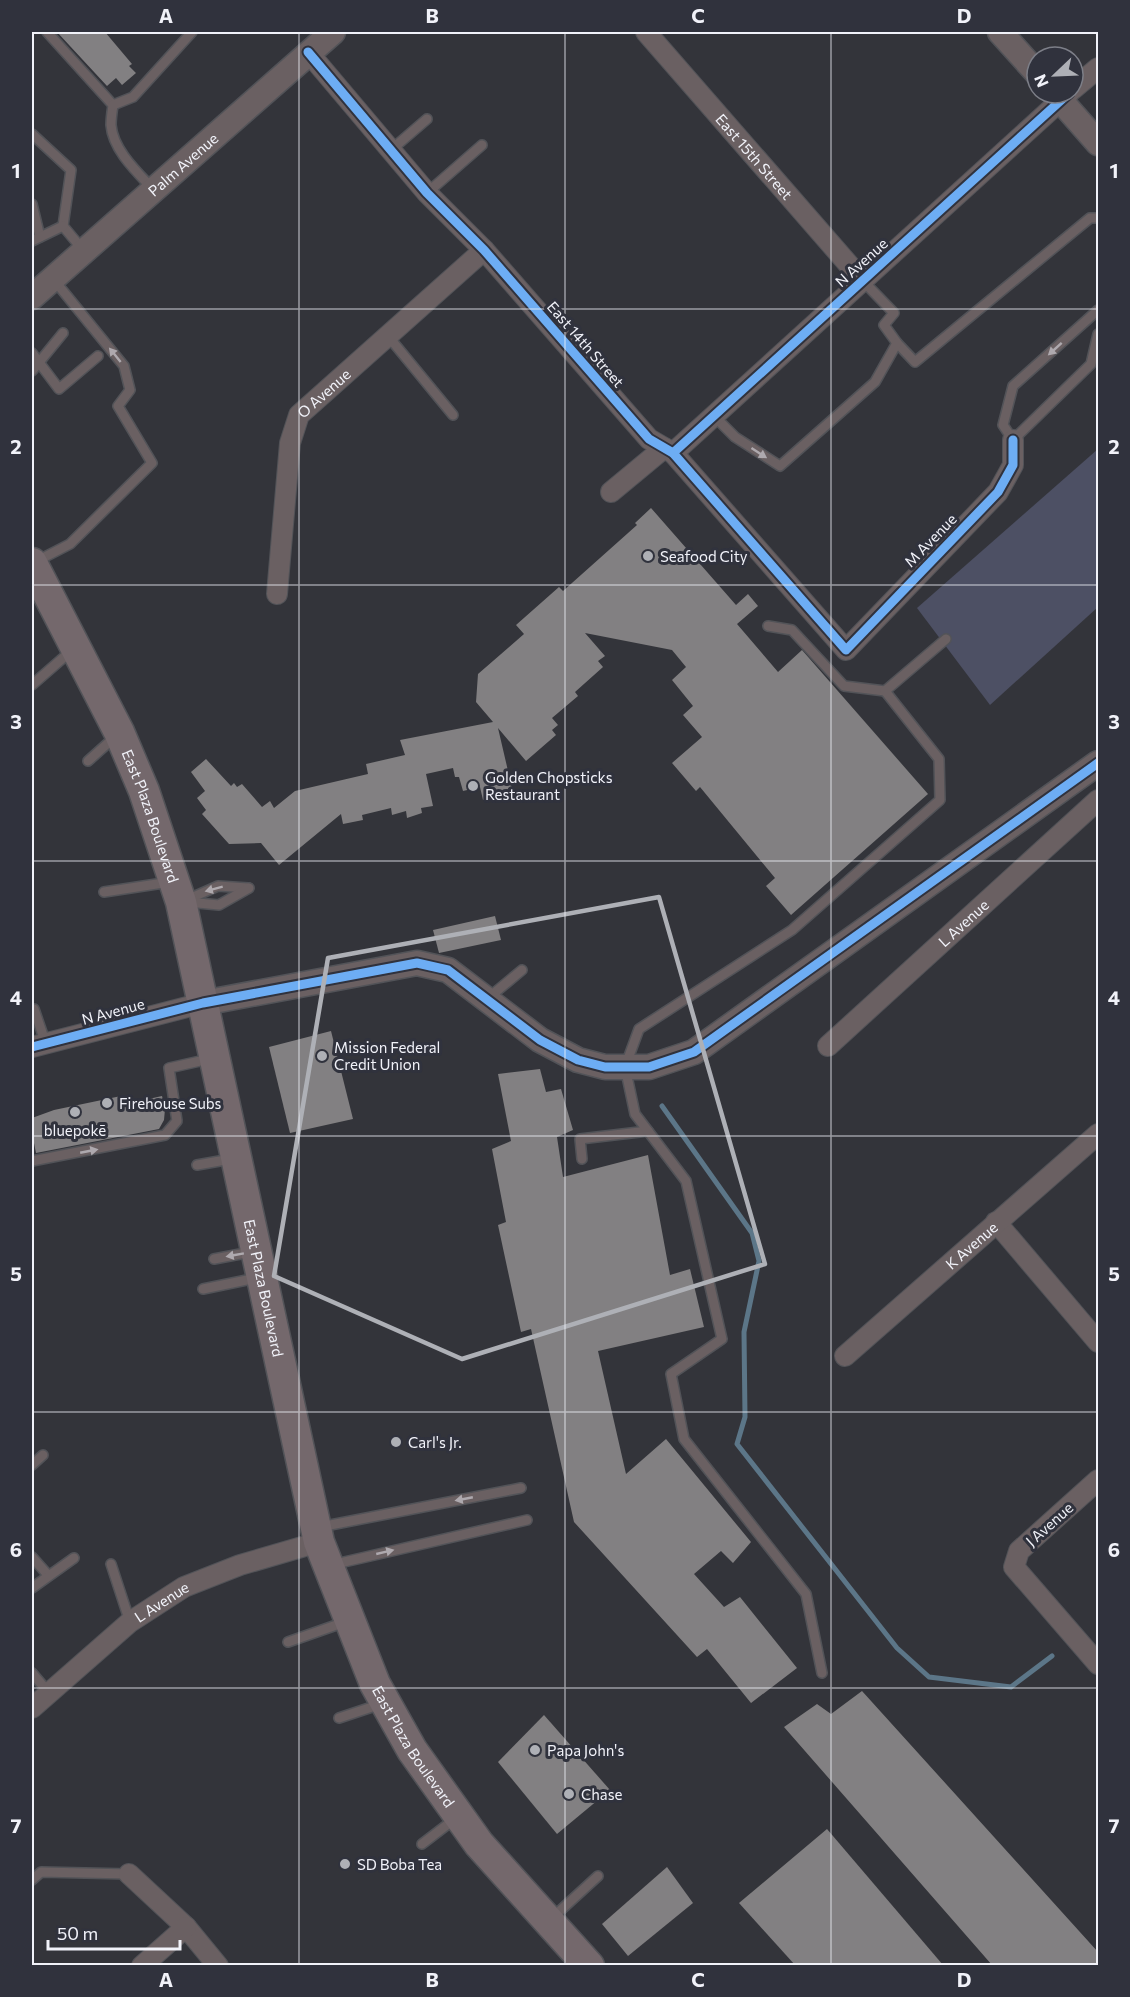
<svg xmlns="http://www.w3.org/2000/svg" width="1130" height="1997" viewBox="0 0 1130 1997" font-family="Commissioner,sans-serif">
	<style>
		.green { fill: #4d5064 }
		.lines { fill: none; stroke-linecap: round; stroke-linejoin: round }
		.stream { stroke: #5c7688; stroke-width: 5 }
		.building { fill: #828082 }
		.service-casing { stroke: #525358; stroke-width: 12 }
		.minor-casing { stroke: #525358; stroke-width: 22 }
		.tertiary-casing { stroke: #525358; stroke-width: 27 }
		.primary-casing { stroke: #525358; stroke-width: 33 }
		.service { stroke: #6a6062; stroke-width: 9 }
		.minor { stroke: #6a6062; stroke-width: 20 }
		.tertiary { stroke: #6a6062; stroke-width: 24 }
		.primary { stroke: #74686c; stroke-width: 30 }
		.cycleway-casing { stroke: #30323d; stroke-width: 13 }
		.cycleway { stroke: #6dadf4; stroke-width: 9 }
		.oneway { fill: #aea9ae }
		.marked { fill: none; stroke: #aeb0b6; stroke-width: 4.5; stroke-linejoin: round }
		.grid { fill: none; stroke: #f1f2f9; stroke-width: 1.5; stroke-opacity: 0.55 }
		.poi-dot { fill: #aeb0b6; stroke: #30323d; stroke-width: 2 }
		.labels { text-anchor: middle; dominant-baseline: central; stroke-width: 6; stroke-linejoin: round; paint-order: stroke }
		.street-label { font-size: 15px; fill: #f1f2f9; stroke: #30323d }
		.poi-label { font-size: 15px; fill: #f1f2f9; stroke: #30323d; text-anchor: start }
		.neatline { fill: none; stroke: #f1f2f9; stroke-width: 2 }
		.grid-label { font-size: 20px; text-anchor: middle; font-weight: bold; fill: #f1f2f9 }
	</style>
	<rect width="100%" height="100%" fill="#33343a"/>
	<path class="green" d="M1098,449V607L990,705L917,608Z"/>
	<g class="lines">
		<path class="stream" d="M662,1106L752,1233L759,1261L744,1332L745,1417L737,1444L897,1648L929,1677L1011,1687L1052,1656"/>
	</g>
	<g class="building">
		<path d="M57,32H105L132,64L129,66L136,73L122,85L116,78L107,86Z"/>
		<path d="M651,508L736,605L748,594L758,606L737,624L778,672L802,650L928,794L791,915L766,886L775,878L700,787L696,791L672,763L702,737L683,715L693,706L672,680L686,667L672,650L585,633L605,656L598,661L603,667L575,692L578,696L552,718L558,725L552,730L556,735L526,761L498,728L512,788H508L510,794L483,800L480,787L463,791L459,777H455L453,768L426,774L433,806L421,808L422,813L407,818L406,811L392,815L391,808L362,815L363,820L343,824L341,814L279,865L261,843L229,844L202,814L206,810L197,798L205,791L191,772L206,759L231,786L234,783L237,787L242,784L262,807L270,801L274,808L295,791L368,774L366,764L405,755L400,740L493,722L476,702L478,674L524,634L516,625L559,587L563,591L637,525L635,523Z"/>
		<path d="M495,916L501,940L439,953L433,930Z"/>
		<path d="M331,1031L353,1119L290,1133L269,1047Z"/>
		<path d="M540,1069L546,1092L561,1089L573,1130L557,1137L563,1177L648,1155L670,1275L690,1269L704,1327L598,1351L626,1474L666,1439L751,1542L733,1563L721,1551L694,1574L724,1607L740,1597L797,1668L751,1703L707,1649L697,1657L574,1522L531,1329L521,1332L498,1225L506,1222L492,1149L511,1141L498,1074Z"/>
		<path d="M121,1096L122,1105L162,1096L165,1109L164,1120L159,1129L36,1153L32,1133V1118L54,1110Z"/>
		<path d="M862,1691L1098,1952V1965H992L784,1727L817,1704L831,1714Z"/>
		<path d="M544,1715L610,1790L557,1834L498,1762Z"/>
		<path d="M827,1829L943,1965H795L739,1903Z"/>
		<path d="M667,1867L693,1903L628,1956L602,1924Z"/>
	</g>
	<g class="lines">
		<defs>
			<g id="service">
				<path d="M47,32L113,105C112,112 111,118 111,125C113,150 137,172 153,189"/>
				<path d="M113,105L133,97L192,32"/>
				<path d="M32,134L71,170L63,226L83,250"/>
				<path d="M391,150L427,119"/>
				<path d="M427,193L482,145"/>
				<path d="M32,204L40,237"/>
				<path d="M32,241L63,226"/>
				<path d="M863,281L894,313L884,325L897,343L915,362L1090,218H1098"/>
				<path d="M1098,310L1013,386L1003,425L1013,440L1091,364L1098,334"/>
				<path d="M388,336L453,415"/>
				<path d="M32,353L59,389L98,356"/>
				<path d="M32,371L63,333"/>
				<path d="M714,416L735,437L780,466L875,382L897,343"/>
				<path d="M35,562L70,544L152,463L118,406L130,390L124,366L54,280"/>
				<path d="M768,626L792,630L844,686L885,691"/>
				<path d="M32,685L71,651"/>
				<path d="M88,761L117,735"/>
				<path d="M104,892L170,882"/>
				<path d="M184,901L218,886L248,888"/>
				<path d="M187,902L219,905L249,888"/>
				<path d="M487,999L522,970"/>
				<path d="M34,1009L46,1044"/>
				<path d="M582,1159L580,1139L648,1131"/>
				<path d="M32,1161L165,1135L177,1121L169,1068L209,1059"/>
				<path d="M197,1165L231,1159"/>
				<path d="M214,1259L251,1252"/>
				<path d="M203,1289L257,1278"/>
				<path d="M32,1465L43,1455"/>
				<path d="M320,1527L521,1488"/>
				<path d="M32,1557L48,1575"/>
				<path d="M111,1564L130,1622"/>
				<path d="M331,1565L527,1520"/>
				<path d="M32,1588L74,1558"/>
				<path d="M288,1642L345,1622"/>
				<path d="M32,1673L49,1693"/>
				<path d="M822,1673L806,1594L684,1439L671,1374L722,1339L686,1181L635,1114L625,1067L639,1029L792,930L940,800L939,759L885,691L946,639"/>
				<path d="M339,1718L381,1704"/>
				<path d="M422,1844L456,1818"/>
				<path d="M32,1880L41,1872L129,1874"/>
				<path d="M551,1919L598,1876"/>
			</g>
			<g id="minor">
				<path id="s1" d="M646,32L863,281"/>
				<path d="M308,52L427,193L484,250L649,439L673,453L846,650L998,492L1013,465V440"/>
				<path d="M1073,89L1098,68"/>
				<path d="M673,453L1069,93"/>
				<path d="M611,492L664,448"/>
				<path id="s2" d="M277,594L290,443L299,415L484,250"/>
				<path id="s3" d="M828,1046L1098,800"/>
				<path d="M32,1047L203,1003"/>
				<path d="M996,1222L1098,1342"/>
				<path id="s4" d="M845,1356L1098,1134"/>
				<path d="M1098,1480L1019,1551L1014,1567L1098,1664"/>
				<path id="s5" d="M32,1708L130,1622L184,1587L240,1565L319,1542"/>
				<path d="M129,1874L186,1927L218,1966"/>
				<path d="M142,1966L186,1927"/>
			</g>
			<g id="tertiary">
				<path d="M1000,32L1037,73"/>
				<path d="M1054,93L1098,143"/>
				<path id="s6" d="M32,297L333,32"/>
				<path d="M203,1003L417,963L448,970L540,1040L578,1060L605,1067H649L694,1052L1098,763"/>
			</g>
			<g id="primary">
				<path id="s7" d="M32,563L119,732L144,791L181,902L319,1542L375,1684L412,1750L479,1844L589,1966"/>
			</g>
		</defs>
		<use href="#service" class="service-casing"/>
		<use href="#minor" class="minor-casing"/>
		<use href="#tertiary" class="tertiary-casing"/>
		<use href="#primary" class="primary-casing"/>
		<use href="#service" class="service"/>
		<use href="#minor" class="minor"/>
		<use href="#tertiary" class="tertiary"/>
		<use href="#primary" class="primary"/>
		<defs>
			<g id="cycleway">
				<path d="M308,52L427,193L484,250L649,439L673,453L846,650L998,492L1013,465V440"/>
				<path d="M673,453L1069,93"/>
				<path d="M32,1047L203,1003L417,963L448,970L540,1040L578,1060L605,1067H649L694,1052L1098,763"/>
			</g>
		</defs>
		<use href="#cycleway" class="cycleway-casing"/>
		<use href="#cycleway" class="cycleway"/>
	</g>
	<defs><path id="oneway-solid" d="M-6-.8H1V-3.2L6.5 0L1 3.2V.8H-6Z" transform="scale(1.5)"/></defs>
	<g class="oneway">
		<use href="#oneway-solid" transform="translate(1055 349) rotate(138)"/>
		<use href="#oneway-solid" transform="translate(115 355) rotate(-129)"/>
		<use href="#oneway-solid" transform="translate(759 453) rotate(33)"/>
		<use href="#oneway-solid" transform="translate(214 889) rotate(165)"/>
		<use href="#oneway-solid" transform="translate(89 1151) rotate(-11)"/>
		<use href="#oneway-solid" transform="translate(235 1255) rotate(170)"/>
		<use href="#oneway-solid" transform="translate(464 1499) rotate(169)"/>
		<use href="#oneway-solid" transform="translate(385 1552) rotate(-13)"/>
	</g>
	<path class="marked" d="M659,897L765,1264L462,1359L274,1276L328,958Z"/>
	<path class="grid" d="M299,32V1966M565,32V1966M831,32V1966M32,309H1098M32,585H1098M32,861H1098M32,1136H1098M32,1412H1098M32,1688H1098"/>
	<g class="poi-dot">
		<circle cx="648" cy="556" r="6"/>
		<circle cx="473" cy="786" r="6"/>
		<circle cx="322" cy="1056" r="6"/>
		<circle cx="107" cy="1103" r="6"/>
		<circle cx="75" cy="1112" r="6"/>
		<circle cx="396" cy="1442" r="6"/>
		<circle cx="535" cy="1750" r="6"/>
		<circle cx="569" cy="1794" r="6"/>
		<circle cx="345" cy="1864" r="6"/>
	</g>
	<g class="labels">
		<g class="street-label">
			<text stroke="none"><textPath href="#s1" startOffset="165">East 15th Street</textPath></text>
			<text stroke="none"><textPath href="#s6" startOffset="201">Palm Avenue</textPath></text>
			<text transform="translate(861 262) rotate(-42)">N Avenue</text>
			<text transform="translate(586 344) rotate(49)">East 14th Street</text>
			<text stroke="none"><textPath href="#s2" startOffset="214">O Avenue</textPath></text>
			<text transform="translate(930 540) rotate(-46)">M Avenue</text>
			<text stroke="none"><textPath href="#s7" startOffset="280">East Plaza Boulevard</textPath></text>
			<text stroke="none"><textPath href="#s3" startOffset="183">L Avenue</textPath></text>
			<text transform="translate(113 1011) rotate(-15)">N Avenue</text>
			<text stroke="none"><textPath href="#s4" startOffset="168">K Avenue</textPath></text>
			<text stroke="none"><textPath href="#s7" startOffset="766">East Plaza Boulevard</textPath></text>
			<text transform="translate(1049 1524) rotate(-42)">J Avenue</text>
			<text stroke="none"><textPath href="#s5" startOffset="168">L Avenue</textPath></text>
			<text stroke="none"><textPath href="#s7" startOffset="1252">East Plaza Boulevard</textPath></text>
		</g>
		<g class="poi-label">
			<text x="660" y="556">Seafood City</text>
			<text x="485" y="777">Golden Chopsticks<tspan x="485" dy="17">Restaurant</tspan></text>
			<text x="334" y="1047">Mission Federal<tspan x="334" dy="17">Credit Union</tspan></text>
			<text x="119" y="1103">Firehouse Subs</text>
			<text x="75" y="1130" text-anchor="middle">bluepokē</text>
			<text x="408" y="1442">Carl's Jr.</text>
			<text x="547" y="1750">Papa John's</text>
			<text x="581" y="1794">Chase</text>
			<text x="357" y="1864">SD Boba Tea</text>
		</g>
	</g>
	<rect width="1130" height="1997" fill="none" stroke="#30323d" stroke-width="66"/>
	<g transform="translate(1055 75) rotate(247)"><circle r="28" fill="#30323d" stroke="#7d7f88" stroke-width="1.5"/>
	<path d="M0-4.5L10 22L0 15L-10 22Z" fill="#aeb0b6"/>
	<text y="-9" font-size="16" font-weight="bold" text-anchor="middle" fill="#f1f2f9">N</text>
	</g>
	<path d="M48 1940v9h132v-9" fill="none" stroke="#f1f2f9" stroke-width="3"/>
	<text x="57" y="1940" font-size="18" fill="#f1f2f9" stroke="#30323d" stroke-width="4.5" paint-order="stroke">50 m</text>
	<rect x="33" y="33" width="1064" height="1931" class="neatline"/>
	<g class="grid-label">
		<text x="166" y="23">A</text>
		<text x="432" y="23">B</text>
		<text x="698" y="23">C</text>
		<text x="964" y="23">D</text>
		<text x="16" y="178">1</text>
		<text x="1114" y="178">1</text>
		<text x="16" y="454">2</text>
		<text x="1114" y="454">2</text>
		<text x="16" y="729">3</text>
		<text x="1114" y="729">3</text>
		<text x="16" y="1005">4</text>
		<text x="1114" y="1005">4</text>
		<text x="16" y="1281">5</text>
		<text x="1114" y="1281">5</text>
		<text x="16" y="1557">6</text>
		<text x="1114" y="1557">6</text>
		<text x="16" y="1833">7</text>
		<text x="1114" y="1833">7</text>
		<text x="166" y="1987">A</text>
		<text x="432" y="1987">B</text>
		<text x="698" y="1987">C</text>
		<text x="964" y="1987">D</text>
	</g>
</svg>
